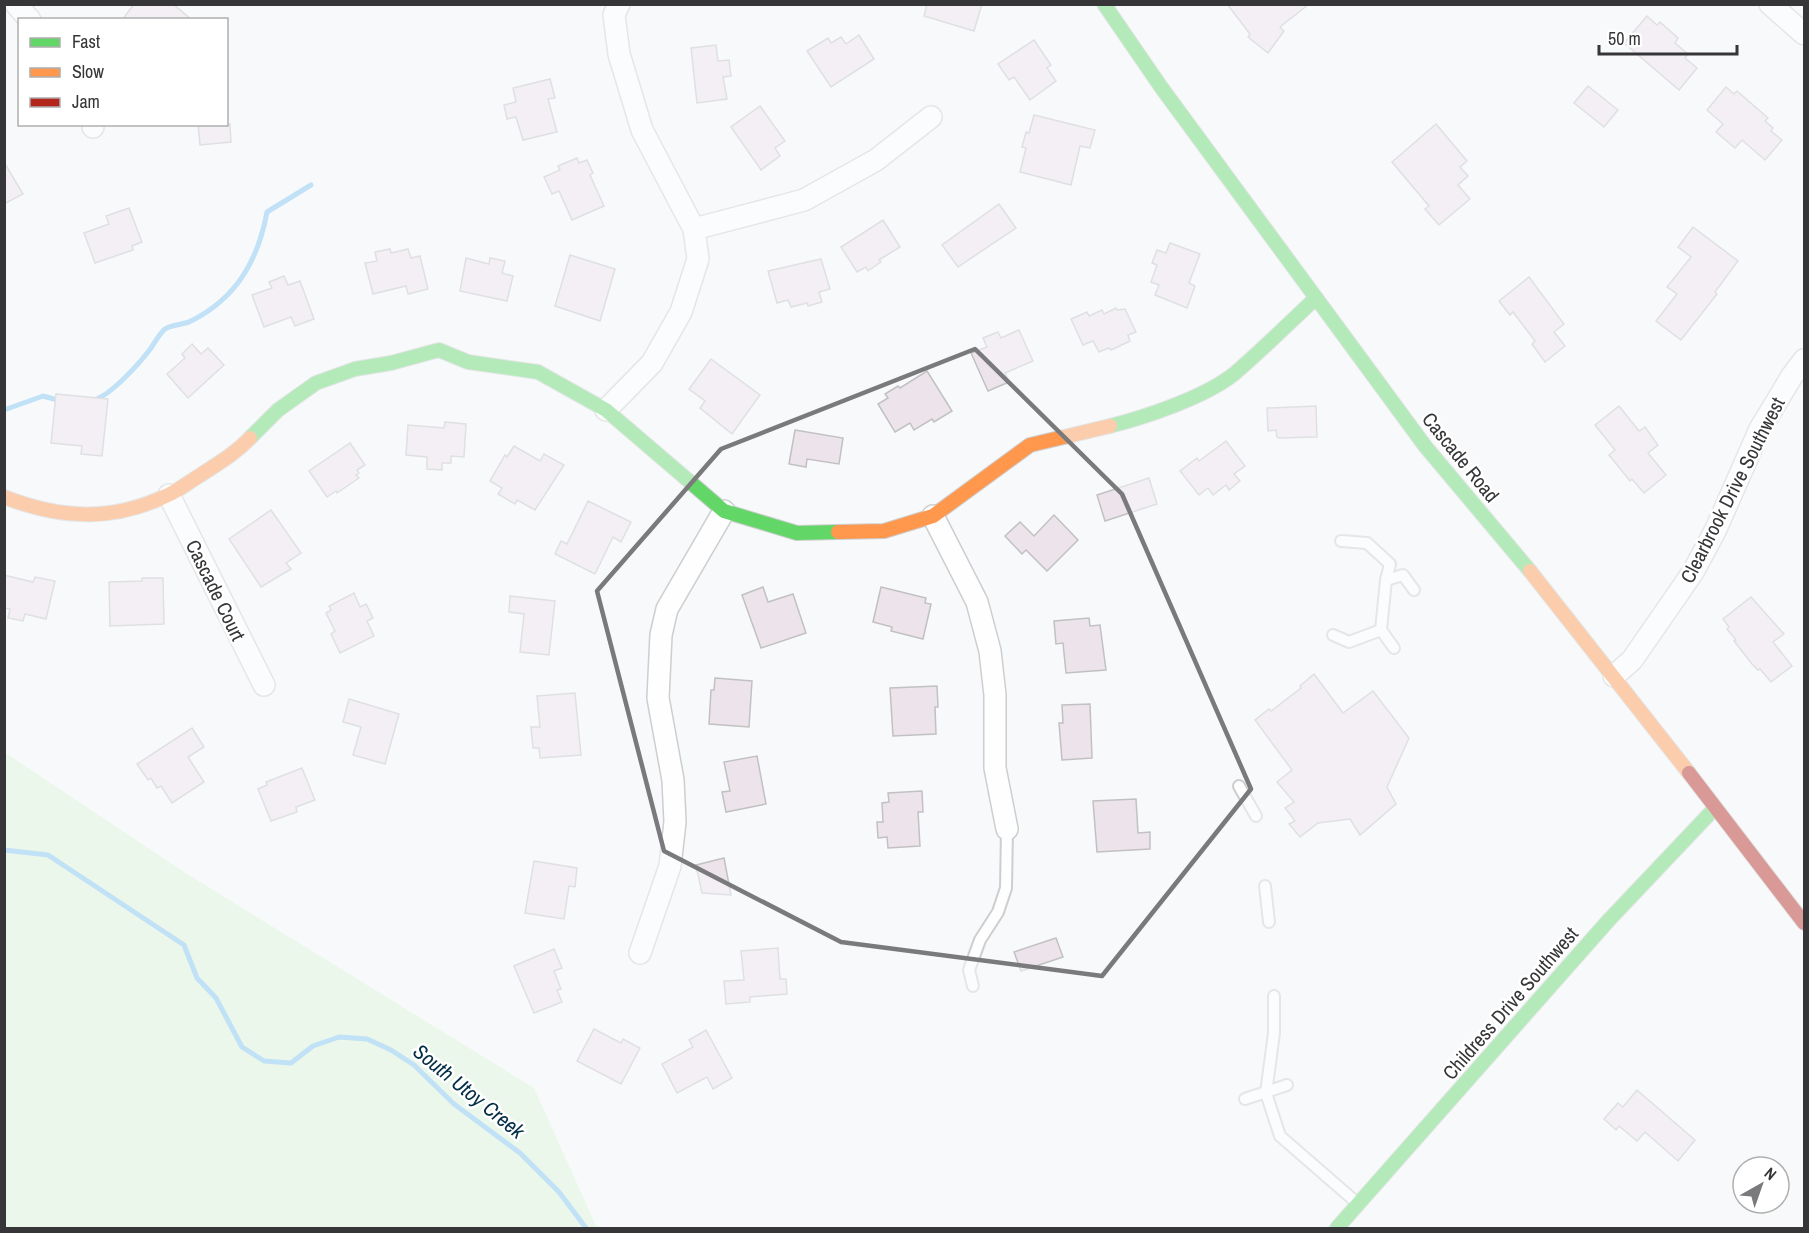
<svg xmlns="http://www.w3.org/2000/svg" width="1809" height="1233" viewBox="0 0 1809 1233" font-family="'Archivo Narrow',sans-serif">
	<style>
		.green { fill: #dbf4d4 }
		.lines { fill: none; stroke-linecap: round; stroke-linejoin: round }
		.stream { stroke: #7fc3f0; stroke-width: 5 }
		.building { fill: #ede3ea; stroke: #c1c1c2; stroke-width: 1.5 }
		.lane-casing { stroke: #cdced0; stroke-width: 14 }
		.street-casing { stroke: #cdced0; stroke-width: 24 }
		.fast-casing { stroke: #cdced0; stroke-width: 16 }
		.slow-casing { stroke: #cdced0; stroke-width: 16 }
		.jam-casing { stroke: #cdced0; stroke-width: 16 }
		.lane { stroke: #fefefe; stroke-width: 10 }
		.street { stroke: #fefefe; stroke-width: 21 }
		.fast { stroke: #63d668; stroke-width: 14 }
		.slow { stroke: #ff974d; stroke-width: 14 }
		.jam { stroke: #b3261e; stroke-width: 14 }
		.marked { fill: none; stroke: #7a7a7c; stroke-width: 4.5; stroke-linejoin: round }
		.labels { text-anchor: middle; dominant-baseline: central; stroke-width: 5; stroke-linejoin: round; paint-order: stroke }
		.street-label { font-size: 20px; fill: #363638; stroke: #fff }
		.water-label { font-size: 21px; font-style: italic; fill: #032e47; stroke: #fff }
	</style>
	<rect width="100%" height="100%" fill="#f8f9fb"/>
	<path class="green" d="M4,752L187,874L534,1088L597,1228H5Z"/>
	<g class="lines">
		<g class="stream">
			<path d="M94,400C111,395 140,363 151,348C155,342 160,333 165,329C172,324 184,325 191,321C237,298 258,260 267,212L311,185"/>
			<path d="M4,410L43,396L61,401"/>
			<path d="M4,850L48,855L184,945L197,978L216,998L242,1047L264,1061L291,1063L313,1046L339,1037L367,1039L391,1050L414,1065L454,1104L520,1153L559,1192L586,1228"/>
		</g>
	</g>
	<g class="building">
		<path d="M134,4H173L192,20H122Z"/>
		<path d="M927,4H982L974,31L924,16Z"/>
		<path d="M1227,4H1309L1280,27L1284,31L1268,53L1248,37L1250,34Z"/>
		<path d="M1647,16L1657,25L1660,22L1678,38L1675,43L1688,54L1685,58L1697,68L1679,90L1624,43Z"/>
		<path d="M859,35L874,59L831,87L807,51L828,38L831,43L841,37L846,44Z"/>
		<path d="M1034,40L1051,65L1047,68L1056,81L1030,100L1014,77L1009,80L998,64Z"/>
		<path d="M716,45L718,61L729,60L731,76L723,77L727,99L697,103L691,48Z"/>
		<path d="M550,79L555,98L548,99L557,132L523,140L516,117L507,119L504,105L516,102L513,88Z"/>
		<path d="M1588,86L1618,110L1604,127L1574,103Z"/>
		<path d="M1726,87L1734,94L1737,91L1768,118L1765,121L1773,128L1771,131L1782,140L1765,160L1742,140L1735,148L1716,132L1723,124L1707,110Z"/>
		<path d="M760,106L785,141L775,148L780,156L761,170L731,127Z"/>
		<path d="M1034,115L1095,130L1090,148L1080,146L1071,185L1020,172L1026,148L1022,147L1026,132L1029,133Z"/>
		<path d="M198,124H230L231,142L200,145Z"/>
		<path d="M1436,124L1467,161L1460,167L1468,176L1458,185L1470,199L1439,225L1425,209L1429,206L1392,162Z"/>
		<path d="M577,158L579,163L587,160L593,173L590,175L604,206L572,220L559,191L552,194L544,177L560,170L558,166Z"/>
		<path d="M4,162L23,194L4,204Z"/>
		<path d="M999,204L1016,228L958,267L942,245Z"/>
		<path d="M129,208L142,242L132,246L133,250L95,263L84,233L109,224L106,216Z"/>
		<path d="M883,220L900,247L879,260L881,262L868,271L866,267L857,272L841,247Z"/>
		<path d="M1693,227L1738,261L1715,292L1717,294L1681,340L1656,321L1677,294L1667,287L1691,257L1678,247Z"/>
		<path d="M1170,243L1200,254L1189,283L1195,286L1187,308L1155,295L1159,285L1151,282L1157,265L1152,263L1157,250L1166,253Z"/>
		<path d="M390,249L391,253L408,249L411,258L420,256L428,289L408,294L406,286L373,294L365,263L377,261L375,252Z"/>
		<path d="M570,255L615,269L600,321L555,306Z"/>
		<path d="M466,258L489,264L490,258L505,261L502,273L513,276L507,301L460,291Z"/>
		<path d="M821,259L830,289L819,292L822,302L808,306L807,303L791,307L788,300L777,303L768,271Z"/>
		<path d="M284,276L288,285L300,281L314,319L295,326L291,317L264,327L252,295L272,288L269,282Z"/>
		<path d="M1529,277L1564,324L1554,332L1565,346L1545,362L1532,344L1535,341L1513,312L1510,315L1499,301Z"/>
		<path d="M1116,308L1117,310L1125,309L1136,332L1128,335L1130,341L1111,350L1109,348L1099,352L1093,341L1083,345L1071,319L1087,312L1089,316L1102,310L1104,314Z"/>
		<path d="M1019,330L1033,361L1005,373L1009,382L988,391L971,353L987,347L983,338L998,332L1001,338Z"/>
		<path d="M192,344L201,354L208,348L224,365L188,398L167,374L185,358L182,354Z"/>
		<path d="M711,359L760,395L732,434L700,408L705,401L689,389Z"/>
		<path d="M927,371L952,411L934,422L932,419L914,430L910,423L895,432L878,404L888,398L885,394L898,386L900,388Z"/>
		<path d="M56,394L108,399L102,456L81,454L82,446L51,443Z"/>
		<path d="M1316,406L1317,437L1279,438L1277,437L1276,430L1268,431L1267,408Z"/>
		<path d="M1619,406L1639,431L1645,427L1658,445L1648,453L1666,475L1644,493L1632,479L1630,481L1609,455L1615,450L1595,425Z"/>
		<path d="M445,422L466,424L464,457L451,456V463H442V470L427,469V457L406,455L408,425L444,428Z"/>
		<path d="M795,430L843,438L839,464L807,459L806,467L789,464Z"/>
		<path d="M1226,441L1245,466L1234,474L1240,481L1229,490L1226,485L1213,495L1208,488L1199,495L1180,471L1197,458L1199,461Z"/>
		<path d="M350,443L365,465L357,470L359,473L356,475L359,478L337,493L336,491L327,497L309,471Z"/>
		<path d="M514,446L540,461L544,454L564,465L535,510L517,500L515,504L498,494L502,488L490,481L505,455L507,457Z"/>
		<path d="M1149,478L1157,504L1105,521L1097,495Z"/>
		<path d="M588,501L631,522L621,542L613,537L595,574L555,554L561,541L567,544Z"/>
		<path d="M271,510L301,553L286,563L291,569L261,587L229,539Z"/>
		<path d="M1054,515L1078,540L1047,571L1026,550L1022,554L1005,536L1020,522L1034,536Z"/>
		<path d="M4,575L33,582L35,577L55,581L46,619L25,614L23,621L8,618L10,609L4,608Z"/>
		<path d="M142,578H163L164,624L110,626L109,582L142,581Z"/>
		<path d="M763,587L768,602L793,594L806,633L761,648L742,595Z"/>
		<path d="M881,587L926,598L925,603L931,604L923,639L891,631L892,627L873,622Z"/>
		<path d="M354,593L360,607L366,604L373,618L367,621L374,636L340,653L331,634L335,631L326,613L331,610L329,606Z"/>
		<path d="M510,596L555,601L549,655L520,652L524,614L509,612Z"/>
		<path d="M1751,597L1784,634L1773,642L1792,666L1771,682L1760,669L1758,670L1752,664L1734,641L1736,640L1727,629L1729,627L1723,619Z"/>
		<path d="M1089,618L1090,626L1100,625L1106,670L1066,673L1063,643L1056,644L1054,621Z"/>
		<path d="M1314,674L1343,713L1373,691L1409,738L1387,787L1396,804L1360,835L1350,819L1318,823L1300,837L1289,824L1295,821L1285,808L1294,802L1277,782L1292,770L1255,720L1269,709L1271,711L1301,688L1300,686Z"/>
		<path d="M715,678L752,681L749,727L709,724L711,690H714Z"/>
		<path d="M937,686L938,707H935L936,734L893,736L890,688Z"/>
		<path d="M575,693L581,755L540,758L539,748H533L531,727H540L537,696Z"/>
		<path d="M349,699L399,714L385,764L353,755L361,727L343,722Z"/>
		<path d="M1090,704L1092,758L1062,760L1059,723H1063L1062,705Z"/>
		<path d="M192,728L204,747L188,757L204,782L172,803L161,786L157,788L151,778L148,780L137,764Z"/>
		<path d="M757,756L766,804L726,812L722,792L730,791L724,762Z"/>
		<path d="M302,768L315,800L296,807L297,812L271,821L258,789L267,785L266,782Z"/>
		<path d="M922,791L923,812H918L920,846L888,848L887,837L878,838L877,822H883L882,803L889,802L888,793Z"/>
		<path d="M1136,799L1138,833L1150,832V849L1097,852L1093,801Z"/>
		<path d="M724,858L731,895L702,893L696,865Z"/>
		<path d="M534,861L577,868L575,887L569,886L564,919L525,913Z"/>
		<path d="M1056,938L1063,957L1021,971L1014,952Z"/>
		<path d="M778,948L780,979H786L787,994L750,997V1002L726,1004L724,981L744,980L741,951Z"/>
		<path d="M554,949L562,968L554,971L561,989L557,990L562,1002L534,1013L514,966Z"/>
		<path d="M594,1029L621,1043L623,1039L640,1048L621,1084L577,1061Z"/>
		<path d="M706,1030L732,1078L713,1089L707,1077L677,1093L662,1064L693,1047L689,1040Z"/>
		<path d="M1637,1090L1695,1140L1678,1161L1645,1132L1637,1141L1619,1126L1616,1130L1604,1119L1618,1103L1623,1107Z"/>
	</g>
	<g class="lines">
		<defs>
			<g id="lane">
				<path d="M1341,541L1367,543L1390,564L1386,580L1381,630L1394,648"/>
				<path d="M1386,580L1403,575L1414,590"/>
				<path d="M1333,635L1349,642L1381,630"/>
				<path d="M1239,786L1256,816"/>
				<path d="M1265,886L1269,922"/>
				<path d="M973,986L969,970L980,940L998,912L1006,888L1007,829"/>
				<path d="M1274,996V1033L1266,1093L1280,1136L1356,1202"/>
				<path d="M1245,1099L1287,1085"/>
			</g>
			<g id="street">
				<path d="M16,4L30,20"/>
				<path d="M1770,4L1804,34"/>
				<path d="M93,124V127"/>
				<path d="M694,229L804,200L876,160L931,117"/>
				<path d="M606,410L652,363L681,312L698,259L694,229L642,130L619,54L614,15L619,4"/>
				<path d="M169,495L264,685"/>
				<path d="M933,516L977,602L990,651L995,695V768L1007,829"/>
				<path d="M1614,676L1632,660L1693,572L1716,529L1760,429L1792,376L1804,360"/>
				<path d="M640,953L670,866L675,822L673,780L658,698L661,635L667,609L724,511"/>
			</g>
			<g id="fast">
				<path d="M1104,4L1161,87L1425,446L1530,571"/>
				<path d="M1110,426C1146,417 1205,397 1234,374C1262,350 1289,323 1316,298"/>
				<path d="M250,438L278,410L316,383L355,369L391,363L439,350L468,362L538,372L606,410L724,511L797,533L838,532"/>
				<path d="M1337,1228L1608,921L1715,808"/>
			</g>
			<g id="slow">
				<path d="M4,497C61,519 112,522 168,495C179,490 189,482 199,476C217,464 235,454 250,438"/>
				<path d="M838,532L884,531L933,516L1030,445L1110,426"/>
				<path d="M1530,571L1689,773"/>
			</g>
			<path id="jam" d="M1689,773L1804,923"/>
		</defs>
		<use href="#lane" class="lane-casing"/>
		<use href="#street" class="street-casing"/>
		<use href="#fast" class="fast-casing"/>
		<use href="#slow" class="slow-casing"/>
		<use href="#jam" class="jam-casing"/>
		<use href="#lane" class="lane"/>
		<use href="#street" class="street"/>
		<use href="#fast" class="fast"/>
		<use href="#slow" class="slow"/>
		<use href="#jam" class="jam"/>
	</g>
	<path d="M0 0H1809V1233H0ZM975,349L1122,494L1251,789L1102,976L841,942L664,851L597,591L721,449Z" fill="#f8f9fb" fill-opacity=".55" fill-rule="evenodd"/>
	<path class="marked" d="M975,349L1122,494L1251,789L1102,976L841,942L664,851L597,591L721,449Z"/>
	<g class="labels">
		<g class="street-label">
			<text transform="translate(1461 457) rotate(51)">Cascade Road</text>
			<text transform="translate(1732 490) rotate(-63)">Clearbrook Drive Southwest</text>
			<text transform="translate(216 590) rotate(64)">Cascade Court</text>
			<text transform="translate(1510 1003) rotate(-49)">Childress Drive Southwest</text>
		</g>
		<g class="water-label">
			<text transform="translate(469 1091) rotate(39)">South Utoy Creek</text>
		</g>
	</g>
	<rect width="1809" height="1233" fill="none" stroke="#363638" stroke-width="12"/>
	<rect x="18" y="18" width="210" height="108" fill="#ffffff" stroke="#afafaf" stroke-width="1.5"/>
	<rect x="30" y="38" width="30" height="9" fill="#63d668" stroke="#afafaf" stroke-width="1.5"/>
	<text x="72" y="48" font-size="18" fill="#363638">Fast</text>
	<rect x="30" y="68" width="30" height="9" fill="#ff974d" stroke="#afafaf" stroke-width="1.5"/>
	<text x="72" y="78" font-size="18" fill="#363638">Slow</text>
	<rect x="30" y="98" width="30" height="9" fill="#b3261e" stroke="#afafaf" stroke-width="1.5"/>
	<text x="72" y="108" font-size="18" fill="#363638">Jam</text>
	<g transform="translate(1761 1185) rotate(40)"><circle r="28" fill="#ffffff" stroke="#afafaf" stroke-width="1.5"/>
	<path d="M0-4.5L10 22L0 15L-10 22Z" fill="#7a7a7c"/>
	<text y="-9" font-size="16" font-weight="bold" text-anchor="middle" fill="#363638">N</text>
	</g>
	<path d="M1599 45v9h138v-9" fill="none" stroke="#363638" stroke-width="3"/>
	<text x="1608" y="45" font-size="18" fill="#363638" stroke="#ffffff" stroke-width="4.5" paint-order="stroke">50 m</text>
</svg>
